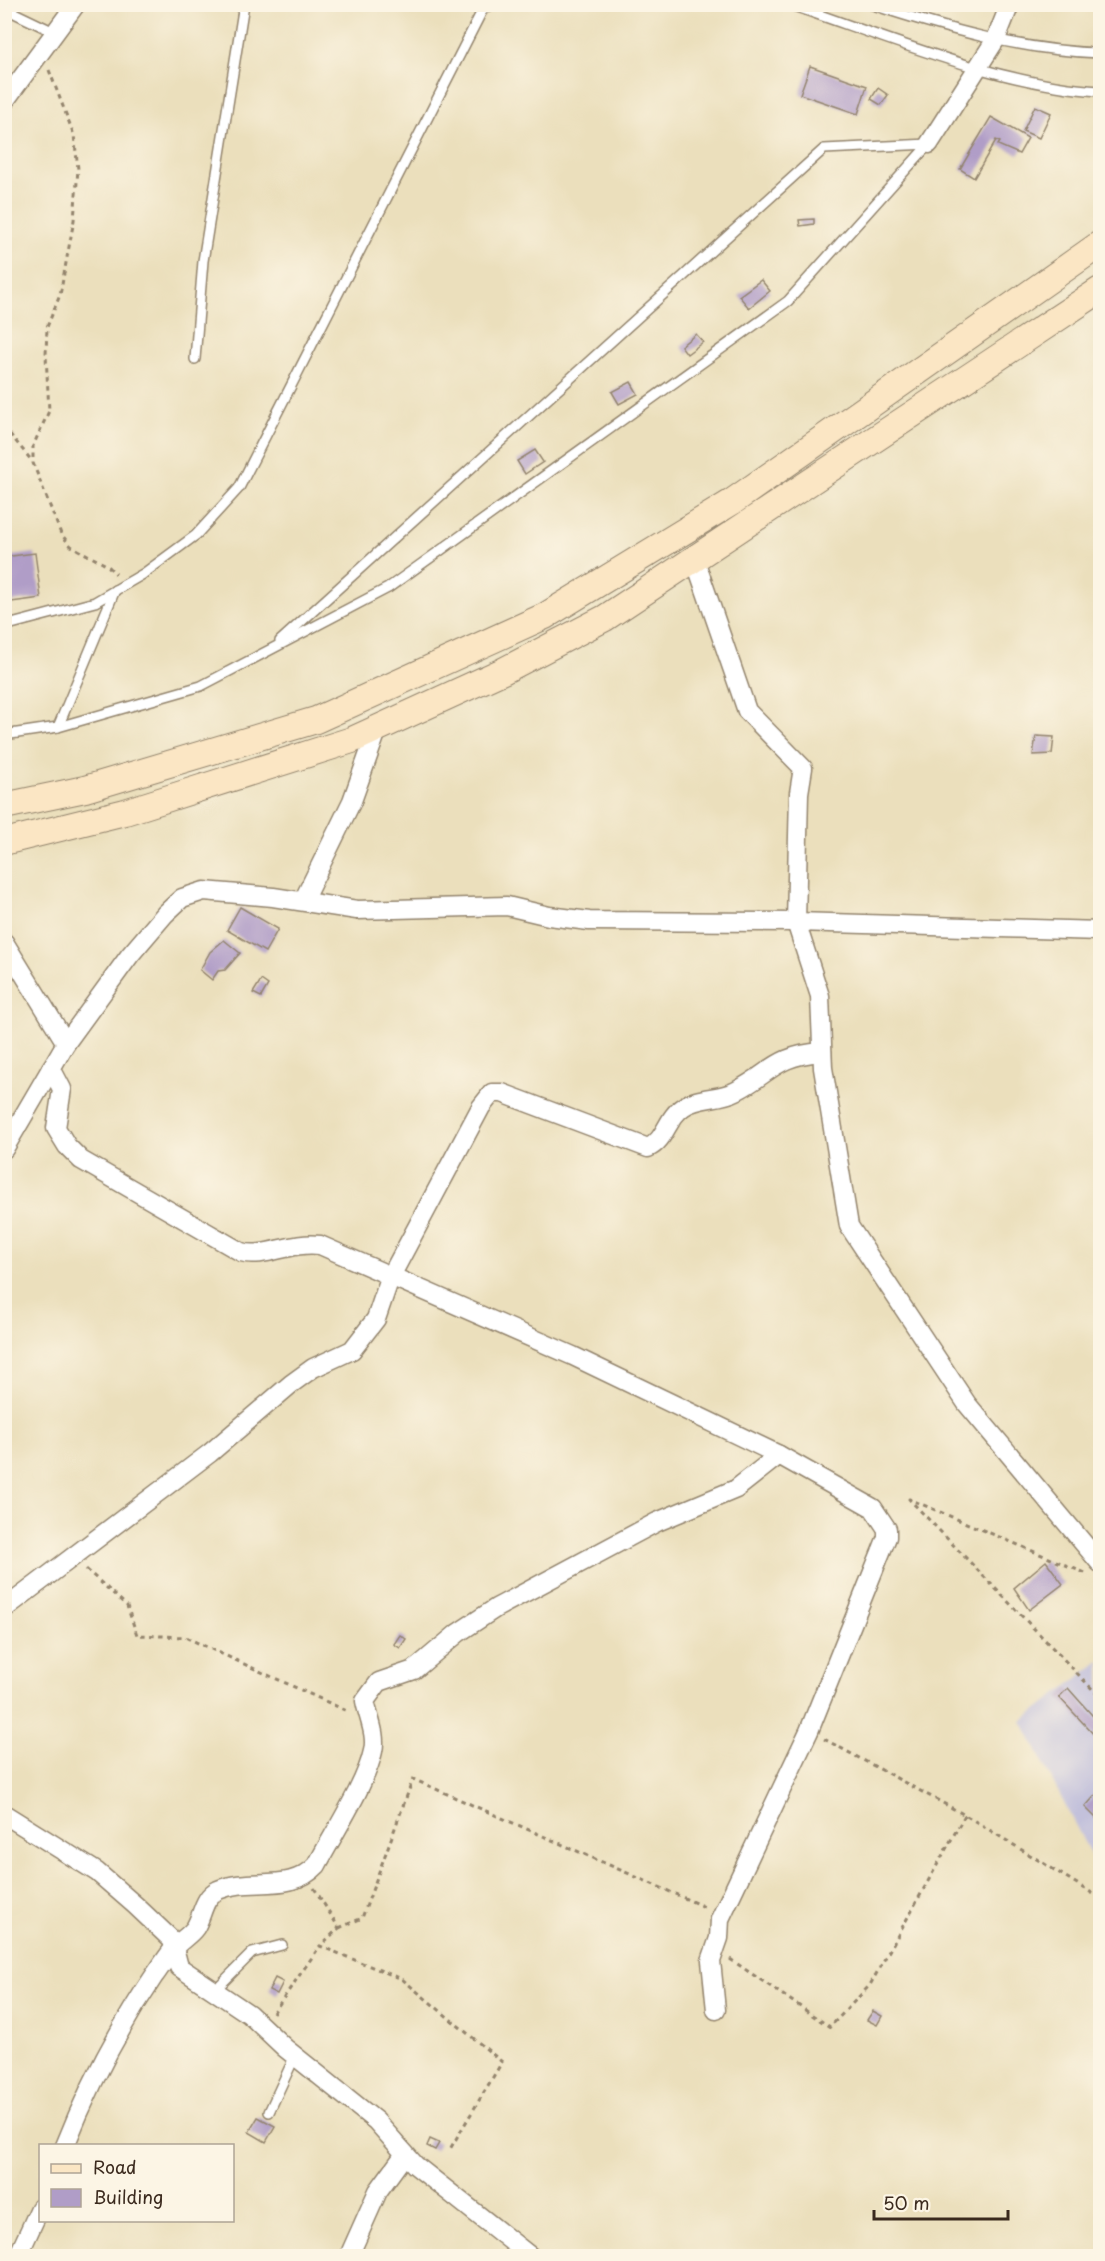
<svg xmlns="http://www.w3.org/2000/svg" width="1105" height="2261" viewBox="0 0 1105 2261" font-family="'Playpen Sans',sans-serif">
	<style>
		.industrial { fill: #c3c1db }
		.building { fill: #b09dc7 }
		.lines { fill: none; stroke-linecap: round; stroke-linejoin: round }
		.lane-casing { stroke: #93846d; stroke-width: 12 }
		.street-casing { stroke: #93846d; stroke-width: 21 }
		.secondary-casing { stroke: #93846d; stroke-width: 28 }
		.path { stroke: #93846d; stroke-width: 3; stroke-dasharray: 4.5 4.5; stroke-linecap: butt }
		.lane { stroke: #fff; stroke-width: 9 }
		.street { stroke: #fff; stroke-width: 18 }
		.secondary { stroke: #fbe6c4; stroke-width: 26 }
	</style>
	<rect width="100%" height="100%" fill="#fcf5e5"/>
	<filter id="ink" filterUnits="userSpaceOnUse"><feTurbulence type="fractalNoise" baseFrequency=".0167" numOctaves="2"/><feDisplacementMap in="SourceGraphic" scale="12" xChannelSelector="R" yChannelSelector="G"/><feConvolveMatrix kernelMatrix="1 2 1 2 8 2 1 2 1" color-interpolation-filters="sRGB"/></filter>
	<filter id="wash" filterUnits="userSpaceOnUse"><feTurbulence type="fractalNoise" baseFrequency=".008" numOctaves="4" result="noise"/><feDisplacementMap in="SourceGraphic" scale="24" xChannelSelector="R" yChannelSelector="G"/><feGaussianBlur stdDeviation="1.35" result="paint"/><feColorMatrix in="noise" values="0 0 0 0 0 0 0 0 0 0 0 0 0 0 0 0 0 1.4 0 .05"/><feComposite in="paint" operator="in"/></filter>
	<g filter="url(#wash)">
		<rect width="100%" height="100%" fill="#ebdfbc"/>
		<path class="industrial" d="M1100,1661V1873L1022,1721Z"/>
		<g id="blocks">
			<g class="building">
				<path d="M810,66L867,86L858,114L800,94Z"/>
				<path d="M878,88L888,95L881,105L871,99Z"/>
				<path d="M1035,106L1051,113L1039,138L1023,131Z"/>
				<path d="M991,117L1028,138L1019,154L998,145L1000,142L996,140L974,178L960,169Z"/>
				<path d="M814,219V224L800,226L799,220Z"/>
				<path d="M761,280L770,291L749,308L739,296Z"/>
				<path d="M696,334L703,342L687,354L681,346Z"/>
				<path d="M631,382L638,394L619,404L612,392Z"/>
				<path d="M535,450L543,462L525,474L517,461Z"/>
				<path d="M35,553L41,598L4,603V557Z"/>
				<path d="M1036,736L1054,737L1052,754L1033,755Z"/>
				<path d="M240,907L278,929L265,952L227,930Z"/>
				<path d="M224,940L240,953L225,970L218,971L212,980L200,970L210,952Z"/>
				<path d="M261,980L268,985L261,997L253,993Z"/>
				<path d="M1046,1561L1063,1584L1029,1610L1014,1588Z"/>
				<path d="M400,1635L406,1639L400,1648L394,1644Z"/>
				<path d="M1068,1688L1100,1724V1736L1098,1739L1059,1697Z"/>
				<path d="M1100,1790V1822L1085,1807Z"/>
				<path d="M275,1978L283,1982L277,1994L269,1990Z"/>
				<path d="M873,2011L882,2016L877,2025L867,2020Z"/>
				<path d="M258,2117L275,2126L266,2142L249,2132Z"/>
				<path d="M430,2139L439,2143L435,2150L427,2146Z"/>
			</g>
		</g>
	</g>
	<g filter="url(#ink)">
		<use href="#blocks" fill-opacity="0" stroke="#93846d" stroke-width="1.5"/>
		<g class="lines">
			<defs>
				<g id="lane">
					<path d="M788,4C883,36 1002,86 1100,91"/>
					<path d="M870,4C943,28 1023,51 1100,53"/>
					<path d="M4,8L54,32"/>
					<path d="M195,359L203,261L244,4"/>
					<path d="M4,626L95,602L143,574L196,535L239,488L482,11L490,4"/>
					<path d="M280,641L824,149L929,144"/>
					<path d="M58,727L115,590"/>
					<path d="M4,735L58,727L201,686L388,588L788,301L929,144"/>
					<path d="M215,1990L252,1953L282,1945"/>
					<path d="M269,2112L295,2056"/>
				</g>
				<g id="street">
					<path d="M4,102L76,4"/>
					<path d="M929,144L996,39L1010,4"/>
					<path d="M695,560L747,711L803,768L799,793L796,922L820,996L823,1068L849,1226L967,1404L1100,1563"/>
					<path d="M303,901L352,801L378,728"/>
					<path d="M4,942L66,1043L4,1149"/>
					<path d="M66,1043L130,955L165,914L182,898L204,891L273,897L357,910L507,906L549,916L589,921L796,922L1100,931"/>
					<path d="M51,1068L62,1089L56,1128L67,1146L81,1160L241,1252C265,1259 290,1241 320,1245L573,1356L779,1455"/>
					<path d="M4,1609L210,1453L291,1384L313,1368L352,1350L376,1319L390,1278L481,1107L492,1093H502L648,1148C666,1140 667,1117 683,1107C698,1096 719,1100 736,1091C773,1072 774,1056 822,1052"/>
					<path d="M4,1814L97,1872L135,1905L172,1940L179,1967L249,2014L285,2048L376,2121L415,2165L530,2256"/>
					<path d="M65,2146C88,2088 119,2028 154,1976C161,1967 167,1956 175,1947C181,1940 190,1935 195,1928C203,1915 203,1897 218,1890C251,1876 290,1894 317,1865C332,1836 367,1782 373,1751C377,1735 368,1717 365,1701L379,1682L414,1670L458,1633L496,1608L657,1522L736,1489L779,1455L873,1508L887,1529V1537L809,1731L720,1919L719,1938L711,1961L716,2010"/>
					<path d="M18,2256L40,2208"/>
					<path d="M349,2256L378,2191L405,2154"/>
				</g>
				<g id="secondary">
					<path d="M4,806L85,789L316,720L545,616L732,502L1100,244"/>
					<path d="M4,842L125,812L352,740L503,671L605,618L1100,290"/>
				</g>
			</defs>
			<use href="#lane" class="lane-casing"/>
			<use href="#street" class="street-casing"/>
			<use href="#secondary" class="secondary-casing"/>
			<g class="path">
				<path d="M49,70L74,135L78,169L74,220L60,295L47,327L46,355L49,411L33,446V463L61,534L71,546L108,566L116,574"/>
				<path d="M4,427L32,461"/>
				<path d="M86,1569L127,1606L137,1635L185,1637L349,1712"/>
				<path d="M1085,1573L909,1499L1100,1697"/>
				<path d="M824,1739L965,1815L1100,1898"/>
				<path d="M314,1888L339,1928L320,1946L402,1979L502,2062L450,2149"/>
				<path d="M339,1928L362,1918L413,1779L707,1908"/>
				<path d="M730,1959L830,2027L870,1985L965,1815"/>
				<path d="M273,2013L320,1946"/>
			</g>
			<use href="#lane" class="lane"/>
			<use href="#street" class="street"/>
			<use href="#secondary" class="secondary"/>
		</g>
	</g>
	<rect width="1105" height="2261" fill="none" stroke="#fcf5e5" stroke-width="24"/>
	<rect x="39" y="2144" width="195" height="78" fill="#fcf5e5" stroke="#afa495" stroke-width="1.5"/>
	<rect x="51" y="2164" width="30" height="9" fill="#fbe6c4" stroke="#afa495" stroke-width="1.5"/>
	<text x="93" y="2174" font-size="18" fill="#3b2a1e">Road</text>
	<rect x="51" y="2189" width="30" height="18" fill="#b09dc7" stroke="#afa495" stroke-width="1.5"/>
	<text x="93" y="2204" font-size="18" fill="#3b2a1e">Building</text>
	<path d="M874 2210v9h134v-9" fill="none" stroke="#3b2a1e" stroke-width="3"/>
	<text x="883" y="2210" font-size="18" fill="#3b2a1e" stroke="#fcf5e5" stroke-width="4.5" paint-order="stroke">50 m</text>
</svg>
